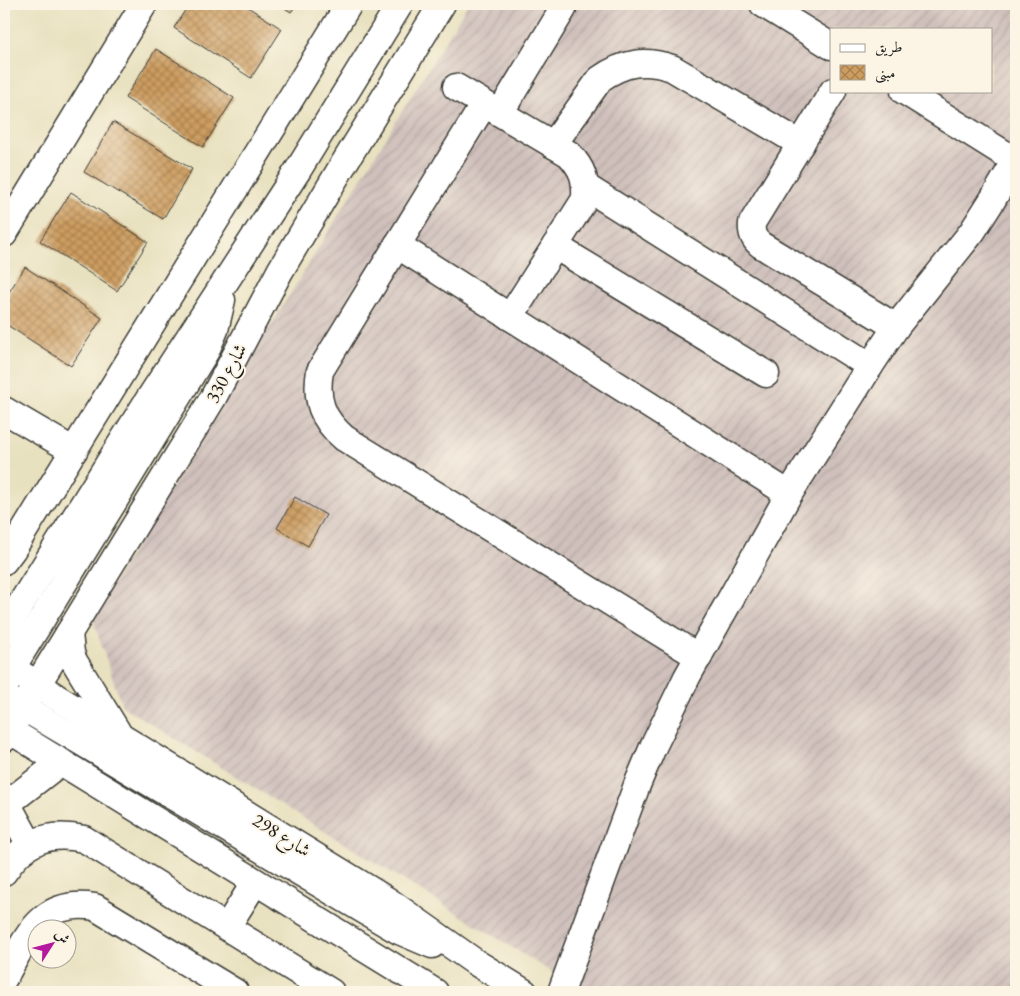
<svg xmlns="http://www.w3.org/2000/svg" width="1020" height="996" viewBox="0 0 1020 996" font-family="'EB Garamond',Amiri,serif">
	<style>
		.industrial { fill: url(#industrial-furrows); fill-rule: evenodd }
		.building { fill: url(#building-cross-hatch) }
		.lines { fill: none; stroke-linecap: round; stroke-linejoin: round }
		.minor-casing { stroke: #3b3a34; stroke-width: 29 }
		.minor { stroke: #fff; stroke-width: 26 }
		.labels { text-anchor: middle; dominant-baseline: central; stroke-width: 4; stroke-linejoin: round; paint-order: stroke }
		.street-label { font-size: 19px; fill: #1c1c1c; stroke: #fcf5e5 }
	</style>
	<defs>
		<pattern id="industrial-furrows" width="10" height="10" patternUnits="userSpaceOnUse" patternTransform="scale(1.25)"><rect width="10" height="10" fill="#cfc0bb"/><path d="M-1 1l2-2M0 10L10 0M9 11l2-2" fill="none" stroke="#b1a4a0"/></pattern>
		<pattern id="building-cross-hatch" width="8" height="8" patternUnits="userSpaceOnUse" patternTransform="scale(1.25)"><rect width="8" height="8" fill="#cd9d60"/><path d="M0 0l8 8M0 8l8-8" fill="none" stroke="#a67f4e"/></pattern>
	</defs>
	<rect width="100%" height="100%" fill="#fcf5e5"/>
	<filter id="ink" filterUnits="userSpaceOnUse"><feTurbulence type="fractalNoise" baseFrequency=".02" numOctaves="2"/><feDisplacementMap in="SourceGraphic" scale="10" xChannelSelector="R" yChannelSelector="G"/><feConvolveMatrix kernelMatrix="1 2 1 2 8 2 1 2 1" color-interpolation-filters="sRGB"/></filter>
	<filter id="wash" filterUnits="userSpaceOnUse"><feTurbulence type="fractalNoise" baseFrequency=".0096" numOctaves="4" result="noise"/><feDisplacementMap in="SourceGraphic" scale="20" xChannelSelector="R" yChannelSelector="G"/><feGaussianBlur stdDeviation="1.12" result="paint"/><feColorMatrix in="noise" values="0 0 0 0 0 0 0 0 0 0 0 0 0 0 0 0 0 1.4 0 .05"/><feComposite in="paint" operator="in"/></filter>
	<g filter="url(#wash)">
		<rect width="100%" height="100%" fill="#e8e1bf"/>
		<path class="industrial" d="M468,4H1016V992H584L122,706L92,617ZM831,29H991V91H831Z"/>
		<g id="blocks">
			<g class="building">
				<path d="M189,4H243L282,29L251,78L174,28Z"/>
				<path d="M278,4H297L291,12Z"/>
				<path d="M156,49L234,98L203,147L125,98Z"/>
				<path d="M113,122L192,169L163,219L84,172Z"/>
				<path d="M71,192L148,242L117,291L40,241Z"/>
				<path d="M25,267L102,318L71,366L4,323V300Z"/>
				<path d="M295,497L326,515L308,546L277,528Z"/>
			</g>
		</g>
	</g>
	<g filter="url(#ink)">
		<use href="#blocks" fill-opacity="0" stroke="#3b3a34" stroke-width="1"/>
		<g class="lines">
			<defs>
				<g id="minor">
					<path d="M763,4L831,46"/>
					<path d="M456,87L569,154C583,169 586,179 585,199L510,317"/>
					<path d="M833,91L752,223C751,233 753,239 761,245L896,327"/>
					<path d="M904,91L1016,161"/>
					<path d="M484,104L320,371C315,400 322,419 344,438L699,657"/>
					<path d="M500,113L563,9"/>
					<path d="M553,145L600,79C624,62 645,59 672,68L801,144"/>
					<path d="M586,187L870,366"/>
					<path d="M4,234L144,4"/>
					<path d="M397,245L789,494"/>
					<path d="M555,246L766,374"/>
					<path d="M4,410L74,451"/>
					<path d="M4,561L13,549L349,4"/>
					<path d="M69,633L71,653L74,661L117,731"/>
					<path d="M4,634L22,602L147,402L298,170L400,4"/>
					<path d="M4,663L56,697L387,900L475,962L524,992"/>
					<path d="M6,685L12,668L206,351L215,330L222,300"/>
					<path d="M4,698L14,702L387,924L399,931L432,945"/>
					<path d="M4,727L435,992"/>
					<path d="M4,739L213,398L280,271L340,170L442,4"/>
					<path d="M7,803L30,845"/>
					<path d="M4,806L61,762"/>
					<path d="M4,872C24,841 48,831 84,839L331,992"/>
					<path d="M227,927L255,882"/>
					<path d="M4,978C27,938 40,898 95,907L235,992"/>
					<path d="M561,992L637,785L653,747L687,677L789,494L870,366L896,327L972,232L993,199L1016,160"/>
				</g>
			</defs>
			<use href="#minor" class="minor-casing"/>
			<use href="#minor" class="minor"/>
		</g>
	</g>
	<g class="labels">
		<g class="street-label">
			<text transform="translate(226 373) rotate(-61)">شارع 330</text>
			<text transform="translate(282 835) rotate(32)">شارع 298</text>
		</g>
	</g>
	<rect width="1020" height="996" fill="none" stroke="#fcf5e5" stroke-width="20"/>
	<rect x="830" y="28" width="162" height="65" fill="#fcf5e5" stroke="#a29e95"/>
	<rect x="840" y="44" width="25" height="8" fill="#ffffff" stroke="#a29e95"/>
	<text x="875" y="52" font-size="15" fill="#1c1c1c">طريق</text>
	<rect x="840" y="65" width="25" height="15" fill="url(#building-cross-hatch)" stroke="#a29e95"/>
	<text x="875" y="78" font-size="15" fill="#1c1c1c">مبنى</text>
	<g transform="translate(52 944) rotate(54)"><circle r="24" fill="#fcf5e5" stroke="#a29e95"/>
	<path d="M0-4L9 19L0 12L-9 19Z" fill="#b5179e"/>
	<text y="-8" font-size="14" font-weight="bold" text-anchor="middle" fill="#1c1c1c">ش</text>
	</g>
</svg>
